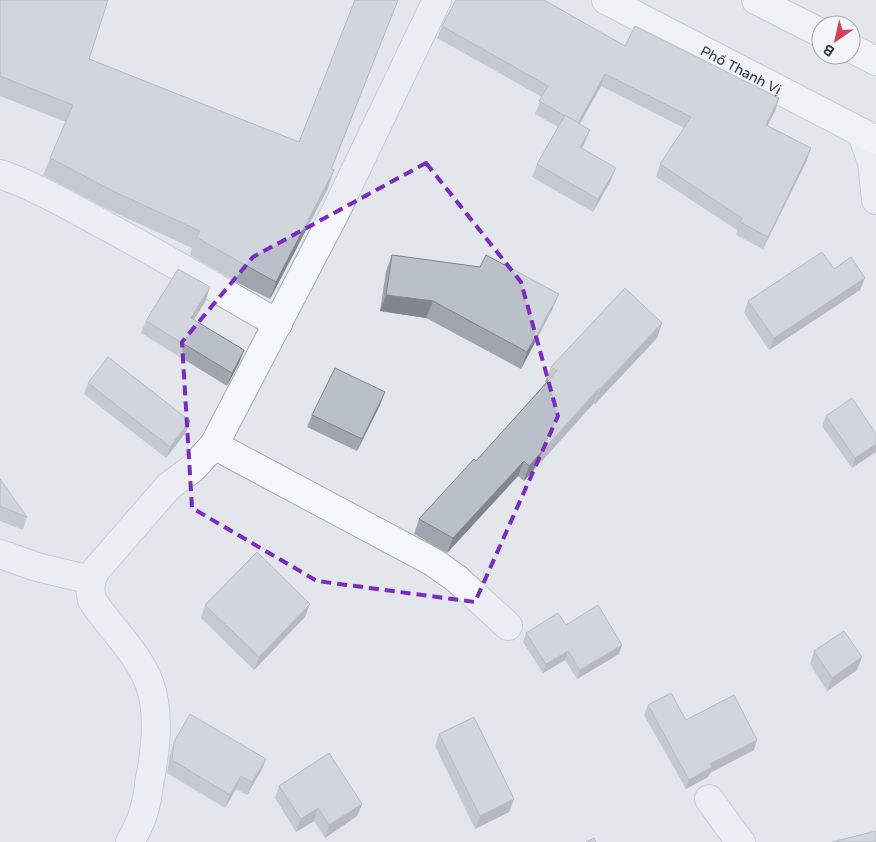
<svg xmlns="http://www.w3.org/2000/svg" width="876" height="842" viewBox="0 0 876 842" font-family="'Varela Round',sans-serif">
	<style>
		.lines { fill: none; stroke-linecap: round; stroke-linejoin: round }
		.minor-casing { stroke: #a7aeb7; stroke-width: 30 }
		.primary-casing { stroke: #a1abb9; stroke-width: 30 }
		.minor { stroke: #f6f7fa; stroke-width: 28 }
		.primary { stroke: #fff; stroke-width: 28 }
		.wall { fill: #a0a5ae }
		.shaded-wall { fill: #82868d }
		.building { fill: #bac0ca; stroke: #82868d }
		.marked { fill: none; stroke: #7b2cbf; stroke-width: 4; stroke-dasharray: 10 6; stroke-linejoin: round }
		.labels { text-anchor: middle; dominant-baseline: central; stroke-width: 5; stroke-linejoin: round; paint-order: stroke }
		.street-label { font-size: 14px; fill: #293446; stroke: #f3f5f9 }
	</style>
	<rect width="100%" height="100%" fill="#e3e7ec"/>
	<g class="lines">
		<defs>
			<g id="minor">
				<path d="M861,132L872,162L876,200"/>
				<path d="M0,174C37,187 71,207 106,226C164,257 221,291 278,324"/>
				<path d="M214,445L433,562L457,579L508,626"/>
				<path d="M0,554L37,567L91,580"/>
				<path d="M709,799L735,835L741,842"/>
				<path d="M130,842C135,833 140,824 143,814C146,805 148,794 149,784C155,755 160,714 150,685C138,652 110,628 92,600C89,588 90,581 96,570L169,486L192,469L214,445L335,213L437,0"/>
			</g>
			<g id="primary">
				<path id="s1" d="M606,0L876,140"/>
				<path d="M756,0L821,33"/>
				<path d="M851,48L876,61"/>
			</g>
		</defs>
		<use href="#minor" class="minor-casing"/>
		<use href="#primary" class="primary-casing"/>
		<use href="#minor" class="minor"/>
		<use href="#primary" class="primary"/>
	</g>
	<g class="wall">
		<path d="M0,0L89,59L299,142L355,0H398L332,169L328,188L270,299L238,283L190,255L192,248L109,210L43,175L50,158L66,122L0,96Z"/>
		<path d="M442,26L625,46L779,98L775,111L767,126L807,160L763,249L736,235L737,230L656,177L660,164L684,128L601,86L580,124L585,142L582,148L611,180L593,212L532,177L537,164L558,127L535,114L542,97L437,38Z"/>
		<path d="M392,255L480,267L559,294L552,310L521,369L426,318L380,311L386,271Z"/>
		<path d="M834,269L865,278L860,290L769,350L744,313L748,301Z"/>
		<path d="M206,300L194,320L244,350L239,363L227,386L141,333L146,321Z"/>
		<path d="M662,323L657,338L595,404L594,403L524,481L518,476L447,553L414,534L419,519L476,461L546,383L545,382L551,367Z"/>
		<path d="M88,383L186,432L166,458L84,394Z"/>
		<path d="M380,405L357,451L307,427L312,415Z"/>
		<path d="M826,416L876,434L852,468L822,426Z"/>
		<path d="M0,479L27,517L23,530L0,521Z"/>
		<path d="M205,605L305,617L254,670L201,618Z"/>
		<path d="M566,625L619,654L577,679L565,660L543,673L523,642L526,633Z"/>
		<path d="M814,651L862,657L857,670L827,691L810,664Z"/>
		<path d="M648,705L686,720L754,750L710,773L708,777L686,789L644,715Z"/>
		<path d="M439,734L514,799L509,812L475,829L435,746Z"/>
		<path d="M174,742L266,759L261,771L247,795L236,789L225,808L167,773L170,754Z"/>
		<path d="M279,786L362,804L357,816L325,838L314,821L296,832L275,798Z"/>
	</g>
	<g class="shaded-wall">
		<path d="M605,74L601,86L573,135L578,123Z"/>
		<path d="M779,98L775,111L761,138L766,125Z"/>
		<path d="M590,130L585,142L575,160L580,147Z"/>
		<path d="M811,148L807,160L763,249L768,237Z"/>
		<path d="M616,168L611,180L593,212L598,199Z"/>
		<path d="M334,170L328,188L270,299L276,282Z"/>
		<path d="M865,278L860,290L769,350L774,338Z"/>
		<path d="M210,287L206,300L187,331L191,318Z"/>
		<path d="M559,294L552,310L521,369L527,352Z"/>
		<path d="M386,295L433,301L426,318L380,311Z"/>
		<path d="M662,323L657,338L595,404L600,389Z"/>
		<path d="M244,350L239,363L227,386L232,373Z"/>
		<path d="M599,388L594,403L524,481L529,466Z"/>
		<path d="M385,392L380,405L357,451L362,439Z"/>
		<path d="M190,421L186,432L166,458L170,447Z"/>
		<path d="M876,444V452L852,468L855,458Z"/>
		<path d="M524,461L518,476L447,553L453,538Z"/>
		<path d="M310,604L305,617L254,670L259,657Z"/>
		<path d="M622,645L619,654L577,679L580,670Z"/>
		<path d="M568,651L565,660L543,673L546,664Z"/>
		<path d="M862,657L857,670L827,691L832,678Z"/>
		<path d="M757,740L754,750L710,773L708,777L686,789L689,780L710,764Z"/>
		<path d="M266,759L261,771L247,795L252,782Z"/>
		<path d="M241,776L236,789L225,808L230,795Z"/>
		<path d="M514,799L509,812L475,829L480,816Z"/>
		<path d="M362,804L357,816L325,838L329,825Z"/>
		<path d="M318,808L314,821L296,832L301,819Z"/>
	</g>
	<g class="building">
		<path d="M0,0H108L89,59L299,142L355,0H398L331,169L334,170L276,282L245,265L196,237L200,231L115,192L50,158L73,105L0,76Z"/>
		<path d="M456,0H544L625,46L635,26L779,98L766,125L811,148L768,237L740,222L742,218L660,164L691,117L605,74L578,123L539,101L548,86L442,26Z"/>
		<path d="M565,115L590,130L580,147L616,168L598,199L537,164Z"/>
		<path d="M822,252L834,269L851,257L865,278L774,338L748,301Z"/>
		<path d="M392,255L480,267L486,255L559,294L527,352L433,301L386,295Z"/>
		<path d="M178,269L210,287L191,318L244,350L232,373L146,321Z"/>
		<path d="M625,288L662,323L600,389L599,388L529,466L524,461L453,538L419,519L474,459L476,461L557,371L551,367Z"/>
		<path d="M108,357L190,421L170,447L88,383Z"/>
		<path d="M335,368L385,392L362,439L312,415Z"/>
		<path d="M852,398L876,434V444L855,458L826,416Z"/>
		<path d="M0,479L27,517L0,506Z"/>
		<path d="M257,552L310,604L259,657L205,605Z"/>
		<path d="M598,605L622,645L580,670L568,651L546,664L526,633L558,613L566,625Z"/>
		<path d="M844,631L862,657L832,678L814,651Z"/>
		<path d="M671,693L686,720L734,695L757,740L710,764L712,767L689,780L648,705Z"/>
		<path d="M190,714L266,759L252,782L241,776L230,795L172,760L174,742Z"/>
		<path d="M474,717L514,799L480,816L439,734Z"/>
		<path d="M329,753L362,804L329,825L318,808L301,819L279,786Z"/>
		<path d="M876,831V842H832Z"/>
		<path d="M594,838L596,842H586Z"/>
	</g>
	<path d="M0 0H876V842H0ZM426,163L521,282L558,416L475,602L317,581L192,508L182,342L253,257Z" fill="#e3e7ec" fill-opacity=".55" fill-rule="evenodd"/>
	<path class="marked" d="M426,163L521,282L558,416L475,602L317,581L192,508L182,342L253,257Z"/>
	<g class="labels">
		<g class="street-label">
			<text stroke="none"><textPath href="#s1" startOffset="152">Phố Thanh Vị</textPath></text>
		</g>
	</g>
	<g transform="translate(836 40) rotate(214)"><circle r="24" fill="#f3f5f9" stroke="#a2a8b1"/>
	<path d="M0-4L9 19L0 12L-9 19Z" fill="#d8405a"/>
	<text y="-8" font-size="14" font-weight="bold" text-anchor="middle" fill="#293446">B</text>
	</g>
</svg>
